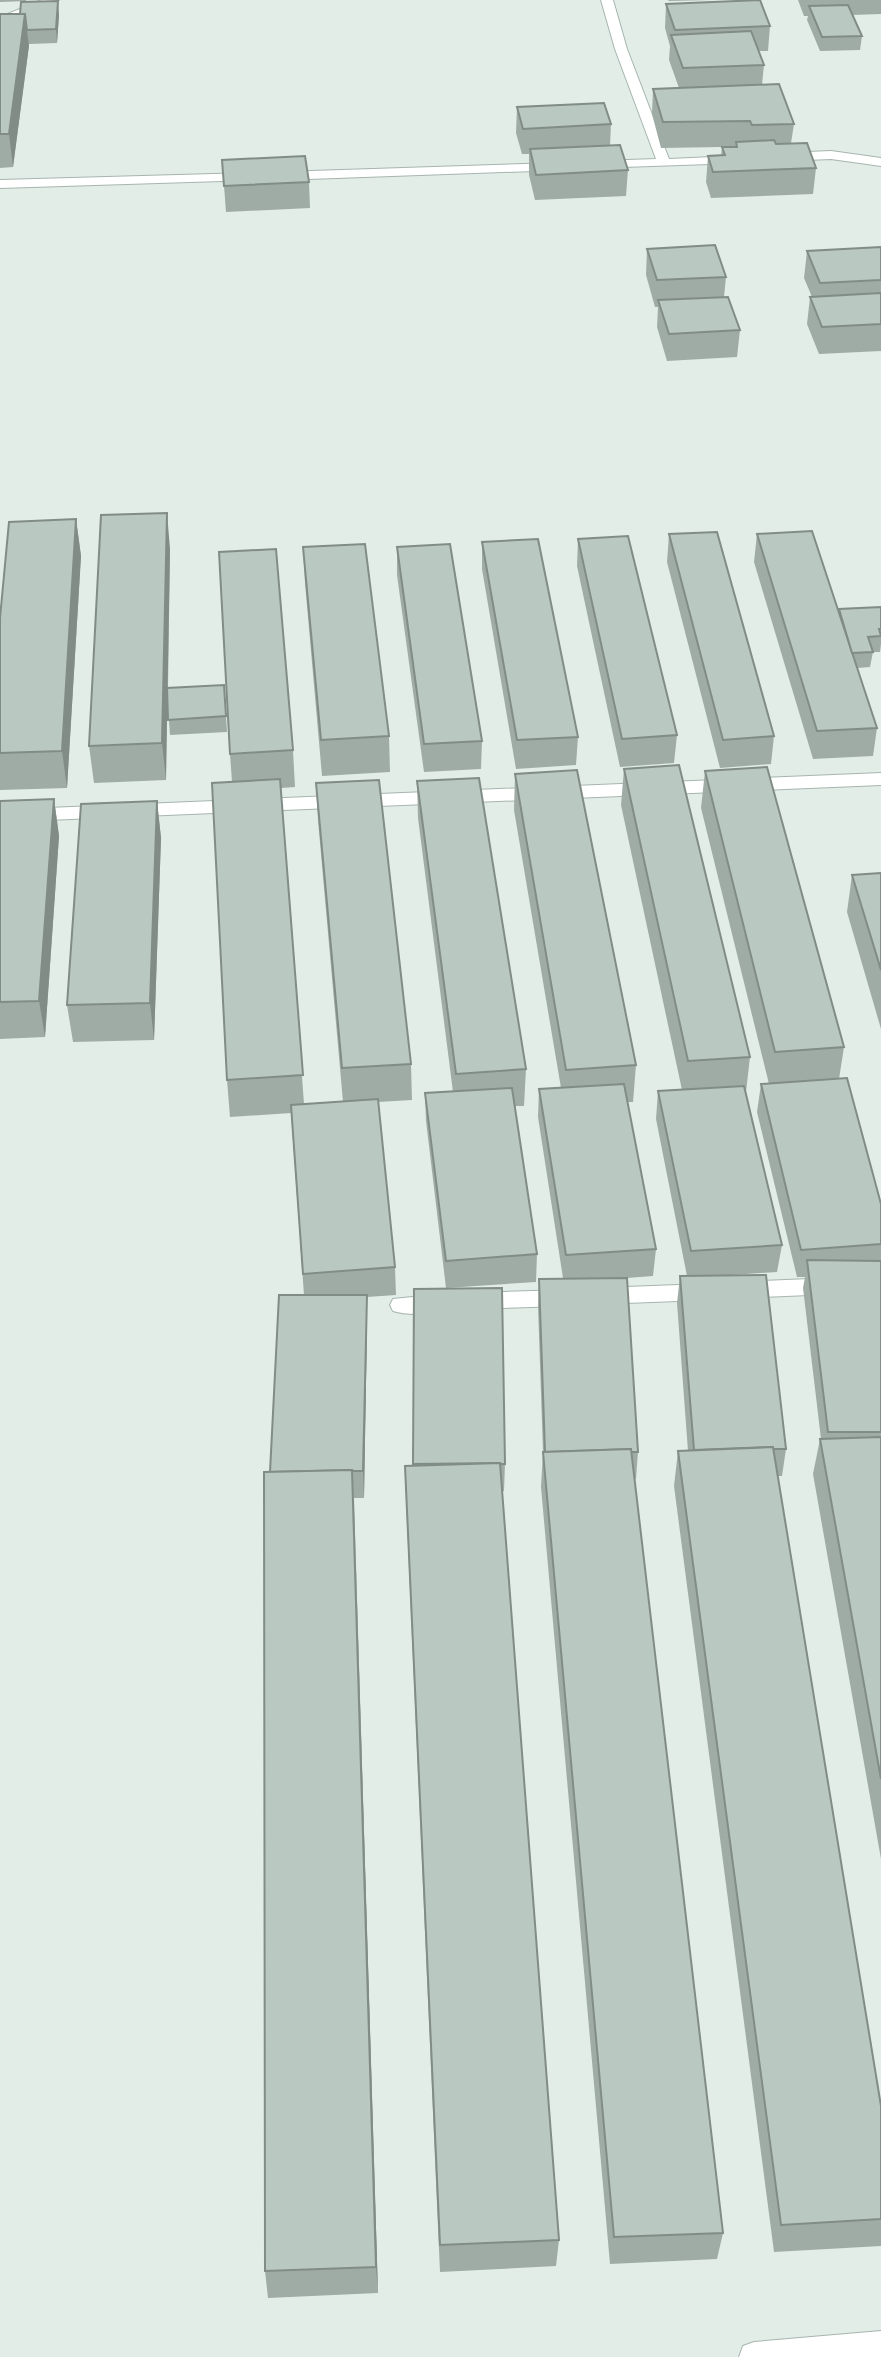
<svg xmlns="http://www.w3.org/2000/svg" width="881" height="2357" viewBox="0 0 881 2357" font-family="Commissioner,sans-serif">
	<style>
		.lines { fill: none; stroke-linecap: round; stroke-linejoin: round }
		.minor-casing { stroke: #a6b5af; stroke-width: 2 }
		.minor { fill: #fff; fill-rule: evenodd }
		.wall { fill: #9faca6 }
		.shaded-wall { fill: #828c87 }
		.building { fill: #b9c8c1; stroke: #828c87; stroke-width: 2 }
	</style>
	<rect width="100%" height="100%" fill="#e3ede8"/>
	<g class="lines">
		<defs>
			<g id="minor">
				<path d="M42,0H59L0,25V17Z"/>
				<path d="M601,0H613L627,49L669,159L734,156L739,157V163L594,168V162L599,161L656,159L615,49Z"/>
				<path d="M831,151L881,158V166L831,159L783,161L776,157L783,153Z"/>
				<path d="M557,163L564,167L562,170L281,180L274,176L281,172Z"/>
				<path d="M249,173L254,174V180L0,188V180Z"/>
				<path d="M881,773V785L0,822V810Z"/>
				<path d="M881,1276V1292L740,1298L732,1296L729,1290L732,1284L740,1282Z"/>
				<path d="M704,1284L712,1286L715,1292L712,1298L704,1300L600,1304L592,1302L589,1296L592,1290L600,1288Z"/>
				<path d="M564,1290L572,1292L575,1298L572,1304L564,1306L474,1309L466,1307L463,1301L466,1295L474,1293Z"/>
				<path d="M442,1294L450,1297L453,1303L450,1309C434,1314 409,1316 393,1311L390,1305L393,1299Z"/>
				<path d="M881,2331V2357H739L743,2346L754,2342Z"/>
			</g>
		</defs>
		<use href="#minor" class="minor-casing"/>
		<use href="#minor" class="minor"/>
	</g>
	<g class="wall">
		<path d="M0,0H26V1L0,2Z"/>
		<path d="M668,0H712L669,1Z"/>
		<path d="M798,0H881V14L852,15L862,36L860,50L820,51L807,20L808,16H804Z"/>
		<path d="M666,4L770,26L768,51H758L764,65L762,85L794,124L791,143L816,168L813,194L711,198L706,182L708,156H721L722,147L661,148L652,114L653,89L679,88L669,60L670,46L665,28Z"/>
		<path d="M0,14L59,15L57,43L29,44L13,167L0,168Z"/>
		<path d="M517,107L611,124L610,146L628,170L626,196L535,200L529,175V154H522L516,133Z"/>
		<path d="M222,160L309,182L310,208L226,212Z"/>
		<path d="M881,247V351L819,354L807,324L810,297H812L804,278L807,251Z"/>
		<path d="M647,249L726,277L724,297L740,330L737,357L667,361L657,327L658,307H655L646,275Z"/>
		<path d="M76,519L81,556L67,788L0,790V618Z"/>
		<path d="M669,534L774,736L771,764L720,768L667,562Z"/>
		<path d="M757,534L839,611L881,607V644L880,652H873L870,667L857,668L877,728L873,756L813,759L754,562Z"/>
		<path d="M578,539L677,735L674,763L620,767L577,566Z"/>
		<path d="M482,542L578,737L576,765L516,769L482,569Z"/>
		<path d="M303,547L389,736L390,772L322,776L305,583Z"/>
		<path d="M397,547L482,741L481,769L424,772L397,575Z"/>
		<path d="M170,549L168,688L224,685L227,732L170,735L167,693L166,780L94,783L89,746Z"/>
		<path d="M293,750L295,787L281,788L304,1104L343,1102L318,820L316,783L411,1064L412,1100L378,1102L395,1267L396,1295L367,1297V1323L364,1498H354L378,2293L268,2298L265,2271L270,1472L304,1295L291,1113L230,1117L227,1080L232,782L230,754Z"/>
		<path d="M624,769L750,1057L746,1092L782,1245L777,1272L732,1275L786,1449L782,1476H778L881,2106V2246L774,2252L674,1486L678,1451H688L677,1303L680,1276H687L656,1119L658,1091L682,1090L621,805Z"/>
		<path d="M705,771L844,1047L839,1079L881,1204V1859L813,1474L820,1439H821L803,1288L805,1277H797L757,1112L761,1084H769L701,808Z"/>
		<path d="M515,774L636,1065L633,1102H627L656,1249L653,1276L627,1278L638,1452L636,1479H634L723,2233L717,2259L610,2264L541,1487L543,1452L538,1306L539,1279L563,1278L538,1117L539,1089L561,1088L514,810Z"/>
		<path d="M417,781L526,1069L524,1106H515L537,1254L536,1282L446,1288L426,1121L425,1093L453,1092L418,818Z"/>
		<path d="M54,799L59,836L45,1037L0,1039V801Z"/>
		<path d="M157,801L161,838L154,1040L73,1042L67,1005Z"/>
		<path d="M881,873V1029L847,912L852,875Z"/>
		<path d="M414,1289L505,1464L504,1491H502L559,2240L556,2266L440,2272L406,1501L405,1466H413Z"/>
	</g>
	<g class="shaded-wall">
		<path d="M58,1L59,15L57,43L56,29Z"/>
		<path d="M25,14L29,46L13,167L9,134Z"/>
		<path d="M167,513L170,549L166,780L162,743Z"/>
		<path d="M76,519L81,556L67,788L62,751Z"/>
		<path d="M54,799L59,836L45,1037L39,1001Z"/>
		<path d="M157,801L161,838L154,1040L150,1003Z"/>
		<path d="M367,1295V1323L364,1498L363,1471Z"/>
		<path d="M354,1505L378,2293L376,2267Z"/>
	</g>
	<g class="building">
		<path d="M760,0L770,26L675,30L666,4Z"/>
		<path d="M58,1L56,29L27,30L25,14H20L21,2Z"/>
		<path d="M848,5L862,36L822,37L809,6Z"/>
		<path d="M0,14H25L9,134H0Z"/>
		<path d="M751,31L764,65L683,68L671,35Z"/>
		<path d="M779,84L794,124L752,125L750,121L663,122L653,89Z"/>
		<path d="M604,103L611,124L523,129L517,107Z"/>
		<path d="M774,140L776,144L807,143L816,168L713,172L708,156L725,155L722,147H737L736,142Z"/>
		<path d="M620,145L628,170L536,175L530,149Z"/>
		<path d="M305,156L309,182L224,186L222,160Z"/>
		<path d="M715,245L726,277L657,280L647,249Z"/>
		<path d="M881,247V280L820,283L807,251Z"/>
		<path d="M881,293V324L822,327L810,297Z"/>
		<path d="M728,297L740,330L669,334L658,300Z"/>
		<path d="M167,513L162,743L89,746L101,515Z"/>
		<path d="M76,519L62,751L0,753V618L9,522Z"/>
		<path d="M812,531L877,728L817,731L757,534Z"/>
		<path d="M717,532L774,736L723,740L669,534Z"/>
		<path d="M628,536L677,735L622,739L578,539Z"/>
		<path d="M538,539L578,737L517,740L482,542Z"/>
		<path d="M365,544L389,736L321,740L303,547Z"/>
		<path d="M450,544L482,741L424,744L397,547Z"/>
		<path d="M276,549L293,750L230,754L219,552Z"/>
		<path d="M881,607V629H879L881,636L868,637L873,652L852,653L839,609Z"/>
		<path d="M224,685L226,716L168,720L167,688Z"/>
		<path d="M679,765L750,1057L688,1061L624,769Z"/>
		<path d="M767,767L844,1047L775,1052L705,771Z"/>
		<path d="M577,770L636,1065L566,1070L515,774Z"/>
		<path d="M479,778L526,1069L456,1074L417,781Z"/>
		<path d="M280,779L303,1075L227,1080L212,783Z"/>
		<path d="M379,780L411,1064L342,1068L316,783Z"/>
		<path d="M54,799L39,1001L0,1002V801Z"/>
		<path d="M157,801L150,1003L67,1005L81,804Z"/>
		<path d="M881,873V970L852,875Z"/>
		<path d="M847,1078L881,1204V1244L801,1250L761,1084Z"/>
		<path d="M624,1084L656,1249L566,1255L539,1089Z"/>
		<path d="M744,1086L782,1245L691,1251L658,1091Z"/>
		<path d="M512,1088L537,1254L446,1261L425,1093Z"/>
		<path d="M378,1099L395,1267L303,1274L291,1105Z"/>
		<path d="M807,1260L881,1261V1432H828Z"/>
		<path d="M766,1275L786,1449H773V1447L694,1450L680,1276Z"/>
		<path d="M627,1278L638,1452H631V1449L545,1452L539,1279Z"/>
		<path d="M502,1288L505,1464H500V1463L413,1464L414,1289Z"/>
		<path d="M279,1295H367L363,1471H353L352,1470L270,1472Z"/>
		<path d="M881,1437V1779L820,1439Z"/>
		<path d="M773,1447L881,2106V2219L781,2225L678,1451Z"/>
		<path d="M631,1449L723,2233L614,2237L543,1452Z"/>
		<path d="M500,1463L559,2240L440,2245L405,1466Z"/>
		<path d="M352,1470L376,2267L265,2271L264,1472Z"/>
	</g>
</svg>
